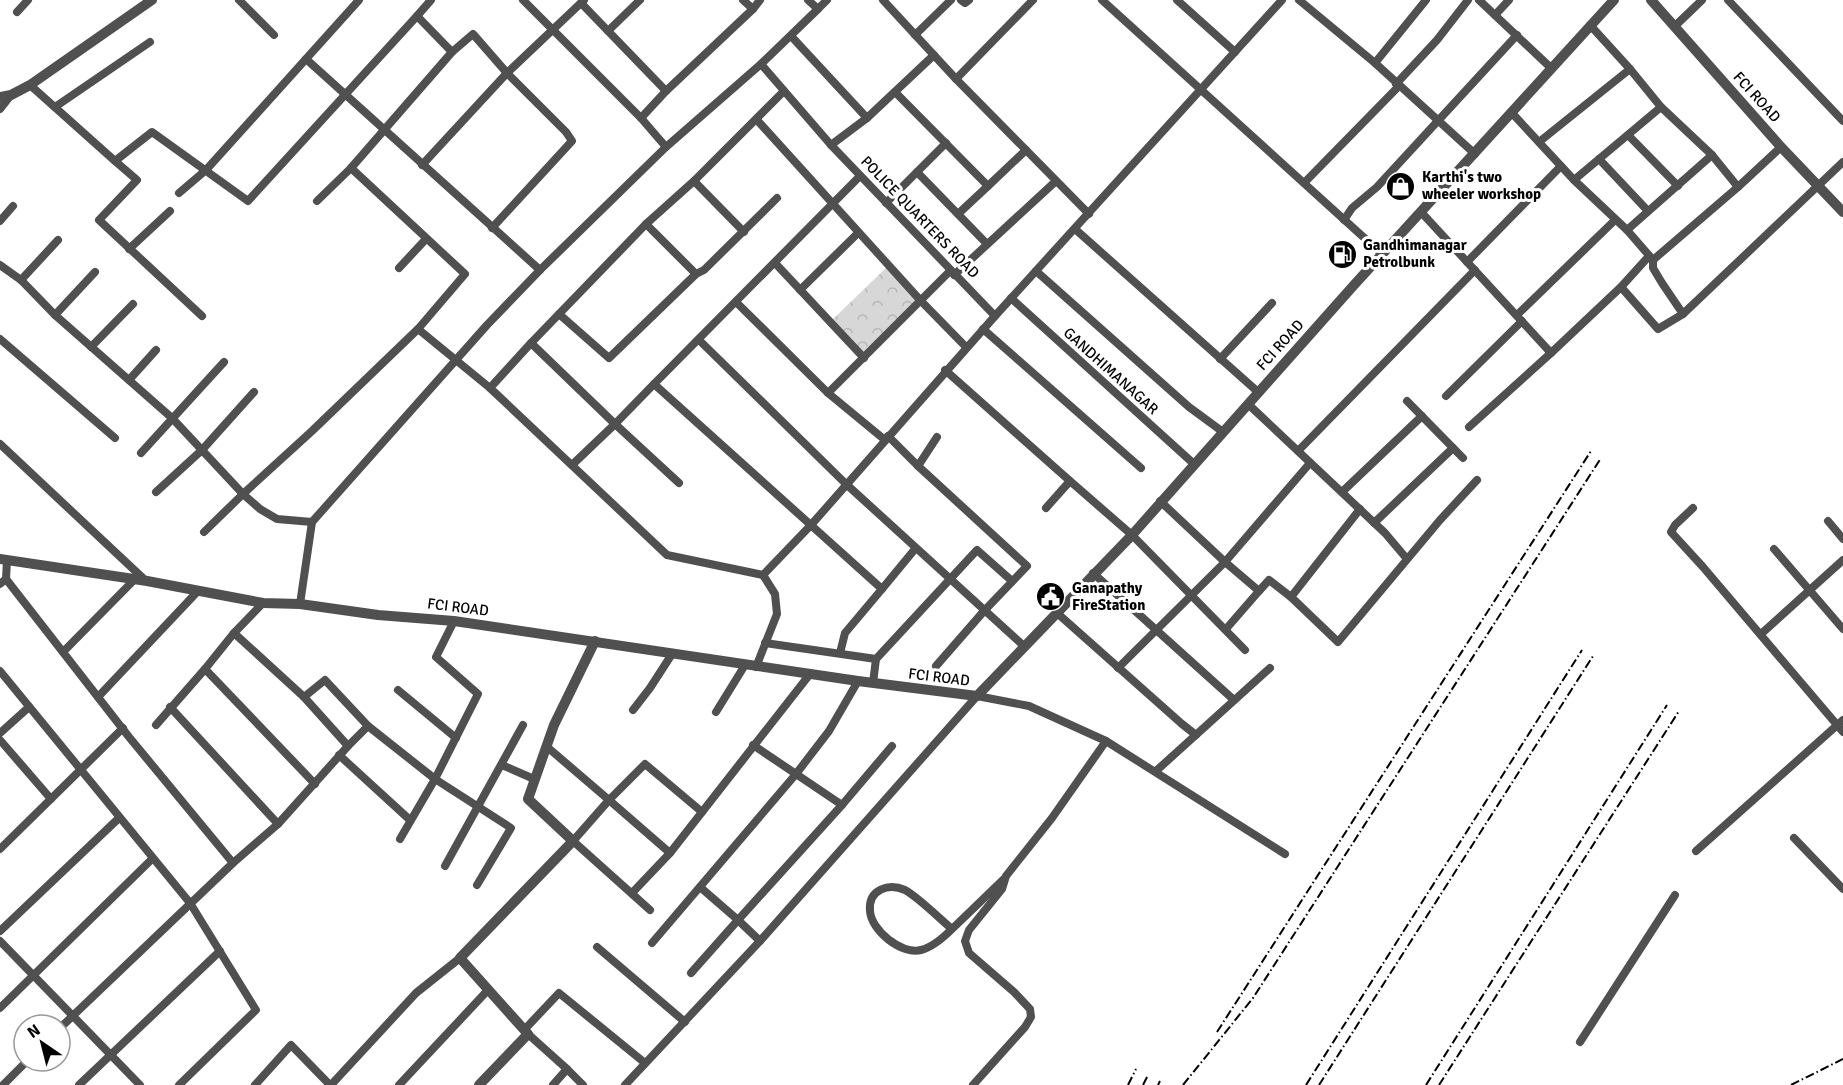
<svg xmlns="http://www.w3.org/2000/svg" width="1843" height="1085" viewBox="0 0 1843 1085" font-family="Signika,sans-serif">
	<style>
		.park { fill: url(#park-crowns) }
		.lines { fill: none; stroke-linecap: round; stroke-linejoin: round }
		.minor { stroke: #505050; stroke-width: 8 }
		.tertiary { stroke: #505050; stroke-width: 10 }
		.rail { stroke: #000; stroke-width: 2; stroke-dasharray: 9 3 1.5 3; stroke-linecap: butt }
		.labels { text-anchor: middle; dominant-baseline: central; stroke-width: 6; stroke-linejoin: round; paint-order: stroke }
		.street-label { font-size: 15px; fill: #000; stroke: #fff }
		.poi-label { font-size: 15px; font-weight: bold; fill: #000; stroke: #fff; text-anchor: start }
	</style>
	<defs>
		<pattern id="park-crowns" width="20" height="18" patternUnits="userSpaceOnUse" patternTransform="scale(1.5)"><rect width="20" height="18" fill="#d7d7d7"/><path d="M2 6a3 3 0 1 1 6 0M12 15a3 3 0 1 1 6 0" fill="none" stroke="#b7b7b7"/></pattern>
	</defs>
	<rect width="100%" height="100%" fill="#fff"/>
	<path class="park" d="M887,267L918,300L863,354L832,320Z"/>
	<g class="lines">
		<g class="minor">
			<path d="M239,0L274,35"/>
			<path d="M523,0L641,118L666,147L761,64L831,145L995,316L1282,0"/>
			<path d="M883,0L956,79"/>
			<path d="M961,0L965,3L969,0"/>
			<path d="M1033,0L956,79L1089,214"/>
			<path d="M1102,0L1382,254"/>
			<path d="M1177,0L1235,52"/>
			<path d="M1299,0L1375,63L1475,154"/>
			<path d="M1479,0L1551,68"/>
			<path d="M1728,0L1843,121"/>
			<path d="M581,3L666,91"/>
			<path d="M753,9L760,0"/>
			<path d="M818,9L827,0"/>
			<path d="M17,12L28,0"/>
			<path d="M1495,15L1509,0"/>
			<path d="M417,16L431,0"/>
			<path d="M1590,25L1630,69"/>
			<path d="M1674,27L1702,0"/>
			<path d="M608,31L640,0"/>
			<path d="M915,35L951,0"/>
			<path d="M791,36L867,118L934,55"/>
			<path d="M306,59L540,270"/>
			<path d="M1375,63L1426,0"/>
			<path d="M761,64L818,9L808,0"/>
			<path d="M1396,84L1437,40L1468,0"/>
			<path d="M30,85L115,161L152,132L248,201L417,16L452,52L473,34L507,73L584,0"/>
			<path d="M784,91L694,181L646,224L531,343L490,388L667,555L763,575L811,525L995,316"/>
			<path d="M895,92L988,186L1026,150"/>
			<path d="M55,107L150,42"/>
			<path d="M0,109L11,95"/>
			<path d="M1511,112L1574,180L1627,230L1653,260V268L1662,283L1683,314L1843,162"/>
			<path d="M641,118L666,91L753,9L743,0"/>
			<path d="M757,120L921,301L966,347"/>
			<path d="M1628,135L1678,186"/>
			<path d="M1539,142L1630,69L1661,107L1712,155L1738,187"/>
			<path d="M831,145L867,118"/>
			<path d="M1599,159L1648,211"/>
			<path d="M115,161L137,180L99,220L202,316"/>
			<path d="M422,165L507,73L566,132L572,141L492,228"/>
			<path d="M917,172L987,244"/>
			<path d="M860,176L654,384L882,589L915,549"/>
			<path d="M1574,180L1661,107"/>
			<path d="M694,181L744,232"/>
			<path d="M1304,183L1399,86"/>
			<path d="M179,193L206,170L359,0"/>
			<path d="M317,201L351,168"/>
			<path d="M886,203L946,143"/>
			<path d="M1421,212L1551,353L1621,287L1649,256"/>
			<path d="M958,214L988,186"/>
			<path d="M1344,220L1352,208L1377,187L1517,35"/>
			<path d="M0,221L13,206"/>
			<path d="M646,224L696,274"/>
			<path d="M1075,229L1258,392"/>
			<path d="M1627,230L1712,155"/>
			<path d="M129,249L170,211"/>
			<path d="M1653,260L1738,187L1781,147"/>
			<path d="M1467,262L1561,166"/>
			<path d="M775,263L864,358"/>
			<path d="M0,265L21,280L55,315L172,418L243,494L204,532"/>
			<path d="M399,268L426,239"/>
			<path d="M1036,271L1189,407L1223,432"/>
			<path d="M954,275L1056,181"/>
			<path d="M21,280L58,240"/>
			<path d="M1621,287L1658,329L1683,314"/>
			<path d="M800,290L858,233"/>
			<path d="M1011,298L1194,464"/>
			<path d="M736,302L828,393L885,440"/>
			<path d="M559,314L609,358L696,274L704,270L777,198"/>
			<path d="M55,315L95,272"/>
			<path d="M1517,315L1615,220"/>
			<path d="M418,329L465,274L351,168L452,52"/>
			<path d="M983,329L1141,468"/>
			<path d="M0,339L115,438"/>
			<path d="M699,340L846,484L1025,647"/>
			<path d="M531,343L615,424L654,384"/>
			<path d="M91,347L133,304"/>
			<path d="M1220,359L1272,303"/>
			<path d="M945,370L1070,481"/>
			<path d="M129,380L156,350"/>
			<path d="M828,393L950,271"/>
			<path d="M1446,396L1522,321"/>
			<path d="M1407,401L1463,458"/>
			<path d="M1248,404L1385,533L1407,559"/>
			<path d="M1469,427L1551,353"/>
			<path d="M888,436L918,466"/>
			<path d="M0,444L146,581"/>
			<path d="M1298,451L1475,270"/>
			<path d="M141,453L224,362"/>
			<path d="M572,465L615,424L679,483"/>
			<path d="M156,492L202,450L254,392"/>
			<path d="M1342,492L1422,416"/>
			<path d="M1160,501L1225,562L1259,591L1226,629"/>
			<path d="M1046,508L1070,481L1132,535L1245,650"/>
			<path d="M1693,508L1675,525L1671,532L1703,567L1843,732"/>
			<path d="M1360,509L1291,597L1338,642L1440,520L1477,480"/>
			<path d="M1828,521L1843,539"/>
			<path d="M312,522L277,519L260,509L243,494L312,431L418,329L490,388"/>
			<path d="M1374,523L1453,448"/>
			<path d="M1774,549L1843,629"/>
			<path d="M1093,573L1234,700"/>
			<path d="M6,579L129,737L233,863"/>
			<path d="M0,584L6,579L7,560"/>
			<path d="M1259,591L1269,580L1291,597"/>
			<path d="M300,604L312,522L487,325L540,270L666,147"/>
			<path d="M1057,613L1182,724L1196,735"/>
			<path d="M1761,634L1843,560"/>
			<path d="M765,643L876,659L977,550L1012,581"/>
			<path d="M63,652L134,580"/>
			<path d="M840,653L845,633L882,589"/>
			<path d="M936,666L984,611L1027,566L918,466L937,437"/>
			<path d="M756,667L777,614L775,594L763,575"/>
			<path d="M1118,668L1225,562L1310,463"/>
			<path d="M205,669L315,784"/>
			<path d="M0,671L190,903L256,1010L179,1085"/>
			<path d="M873,683L876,659"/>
			<path d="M398,690L456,738"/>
			<path d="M98,697L198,591"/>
			<path d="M304,697L325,680L368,726L435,779L511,828L477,885"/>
			<path d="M170,707L278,824"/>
			<path d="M633,710L650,688L672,654"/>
			<path d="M716,712L745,665"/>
			<path d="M156,725L205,669L234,633"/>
			<path d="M0,733L29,707"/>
			<path d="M0,740L51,799"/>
			<path d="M753,745L842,805L892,746"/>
			<path d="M348,746L368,726"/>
			<path d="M546,746L609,800L573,841L650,910"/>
			<path d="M339,755L410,820"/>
			<path d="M502,765L534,779"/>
			<path d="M1156,771L1270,668"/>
			<path d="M1794,838L1843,889"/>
			<path d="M400,839L435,779L478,694L436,657L454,621"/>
			<path d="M0,849L123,728"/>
			<path d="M1696,851L1843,720"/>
			<path d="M670,853L609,800L645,764L702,812"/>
			<path d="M445,866L523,725"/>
			<path d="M700,887L738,920L842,805"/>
			<path d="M632,893L670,853L810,674"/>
			<path d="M952,929C940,919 918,897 905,890C889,883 868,889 870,911C871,930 901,955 921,950C933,947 944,937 952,929L1004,879"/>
			<path d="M0,931L119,818"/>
			<path d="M0,941L140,1085"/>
			<path d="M652,943L796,774L829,731L858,681"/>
			<path d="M597,947L685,1022"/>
			<path d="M691,973L738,920L760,941"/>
			<path d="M0,1008L152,859"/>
			<path d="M60,1028L233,863L278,824L348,746L304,697L234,633L263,603"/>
			<path d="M525,1029L559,993L645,1063"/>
			<path d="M528,1034L567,1069L553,1085"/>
			<path d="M1580,1042L1675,895"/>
			<path d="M567,1069L583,1085"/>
			<path d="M3,1085L27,1061"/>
			<path d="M79,1085L220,951"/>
			<path d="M255,1085L291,1045L330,1085"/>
			<path d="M331,1085L416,993L460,958"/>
			<path d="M399,1085L488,990"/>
			<path d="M625,1085L760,941L977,696L1029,706L1106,741L1285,854"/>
			<path d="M973,1085L1025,1027L1031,1017L1030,1009L1014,992L969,953L965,941L969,930L1002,889L1006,876L1052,818L1106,741"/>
		</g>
		<g class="tertiary">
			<path d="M1651,0L1781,147L1843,212"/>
			<path d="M0,97L11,95L30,85L152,0"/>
			<path d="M0,559L147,581L263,603L300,604L378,615L454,621L858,681L977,696L1132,535L1354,285L1614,0"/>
			<path d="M479,1085L528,1034L460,958L573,841L528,799L554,725L595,641"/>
		</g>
		<g class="rail">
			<path d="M1217,1032L1591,451"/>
			<path d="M1128,1085L1136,1069"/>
			<path d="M1143,1085L1148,1075"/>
			<path d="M1158,1085L1160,1081"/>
			<path d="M1183,1085L1253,998L1601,458"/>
			<path d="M1306,1085L1582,650"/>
			<path d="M1319,1085L1593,656"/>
			<path d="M1426,1085L1667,705"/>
			<path d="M1439,1085L1679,711"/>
			<path d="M1791,1085L1843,1059"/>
		</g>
	</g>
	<defs>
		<symbol id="shop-disc" viewBox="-11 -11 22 22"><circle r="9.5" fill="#000" stroke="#fff"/><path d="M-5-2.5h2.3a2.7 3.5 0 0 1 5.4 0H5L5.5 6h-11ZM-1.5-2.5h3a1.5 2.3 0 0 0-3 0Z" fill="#fff"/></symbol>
		<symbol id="fuel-disc" viewBox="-11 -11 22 22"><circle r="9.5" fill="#000" stroke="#fff"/><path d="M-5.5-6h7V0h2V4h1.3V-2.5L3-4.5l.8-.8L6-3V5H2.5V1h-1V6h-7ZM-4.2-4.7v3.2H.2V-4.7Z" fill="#fff"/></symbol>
		<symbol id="civic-disc" viewBox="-11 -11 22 22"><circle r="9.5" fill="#000" stroke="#fff"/><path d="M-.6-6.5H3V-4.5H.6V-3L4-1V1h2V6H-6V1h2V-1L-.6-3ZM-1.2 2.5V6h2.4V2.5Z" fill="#fff"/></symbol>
	</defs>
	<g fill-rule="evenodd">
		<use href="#shop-disc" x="1384" y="170" width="33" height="33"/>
		<use href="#fuel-disc" x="1326" y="238" width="33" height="33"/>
		<use href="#civic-disc" x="1034" y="580" width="33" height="33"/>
	</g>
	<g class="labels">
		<g class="street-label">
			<text transform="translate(1757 97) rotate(48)">FCI ROAD</text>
			<text transform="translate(920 217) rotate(46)">POLICE QUARTERS ROAD</text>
			<text transform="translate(1280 345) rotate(-48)">FCI ROAD</text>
			<text transform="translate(1111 371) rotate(42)">GANDHIMANAGAR</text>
			<text transform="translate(458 607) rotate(7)">FCI ROAD</text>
			<text transform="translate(939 677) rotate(7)">FCI ROAD</text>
		</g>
		<g class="poi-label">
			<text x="1422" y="177">Karthi's two<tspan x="1422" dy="17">wheeler workshop</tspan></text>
			<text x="1363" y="245">Gandhimanagar<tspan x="1363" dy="17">Petrolbunk</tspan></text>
			<text x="1072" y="588">Ganapathy<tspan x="1072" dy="17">FireStation</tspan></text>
		</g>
	</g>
	<g transform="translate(42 1043) rotate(325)"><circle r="28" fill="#ffffff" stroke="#999999" stroke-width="1.5"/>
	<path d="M0-4.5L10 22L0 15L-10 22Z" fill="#000000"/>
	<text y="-9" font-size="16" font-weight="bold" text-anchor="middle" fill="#000000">N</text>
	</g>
</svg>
